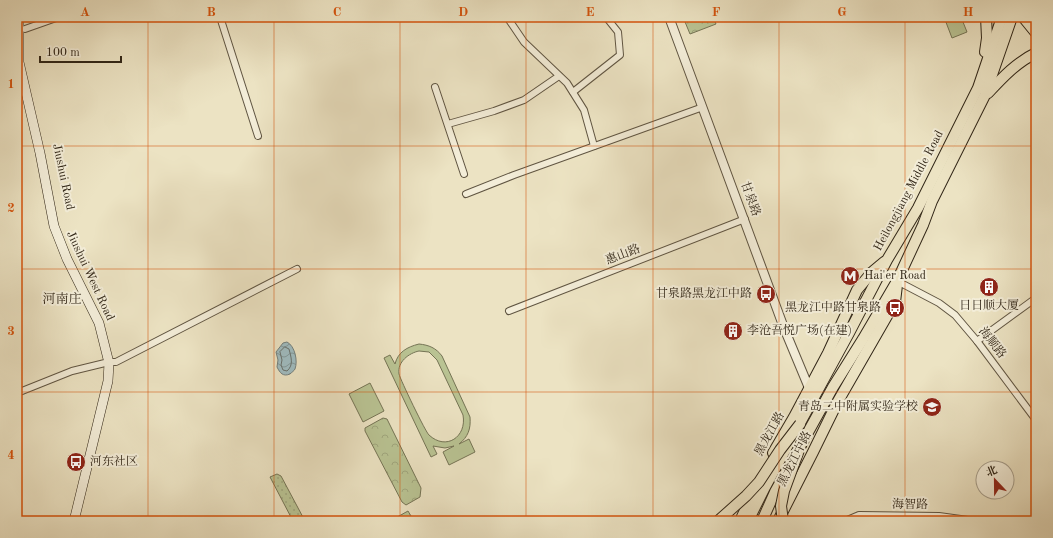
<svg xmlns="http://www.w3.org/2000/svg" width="1053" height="538" viewBox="0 0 1053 538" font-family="'Old Standard TT','Noto Serif SC',serif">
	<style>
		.grass { fill: url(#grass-dots); stroke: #757455 }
		.forest { fill: url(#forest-crowns); stroke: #757455 }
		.pitch { fill: #b9c393; stroke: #757455; fill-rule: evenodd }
		.water { fill: url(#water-waves); stroke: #737f7c }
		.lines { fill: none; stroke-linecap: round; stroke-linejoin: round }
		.shore { stroke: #68706b; stroke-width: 1 }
		.minor-casing { stroke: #605542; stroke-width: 8 }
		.tertiary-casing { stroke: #605542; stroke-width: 10 }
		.secondary-casing { stroke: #312617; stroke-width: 10 }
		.primary-casing { stroke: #312617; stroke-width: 12 }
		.trunk-casing { stroke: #312617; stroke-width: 12 }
		.minor { stroke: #f3edd8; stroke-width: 6 }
		.tertiary { stroke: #f3edd8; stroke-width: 8 }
		.secondary { stroke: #f3edd8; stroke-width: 9 }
		.primary { stroke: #ece3c3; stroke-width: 10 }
		.trunk { stroke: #ece3c3; stroke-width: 10 }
		.trunk-bridge-casing { stroke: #312617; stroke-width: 12; stroke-linecap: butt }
		.trunk-bridge { stroke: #ece3c3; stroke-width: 10 }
		.grid { fill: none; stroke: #d6540d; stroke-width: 1; stroke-opacity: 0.55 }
		.labels { text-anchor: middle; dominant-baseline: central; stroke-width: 4; stroke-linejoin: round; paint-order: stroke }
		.street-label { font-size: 12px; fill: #312617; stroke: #f3edd8 }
		.poi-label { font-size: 12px; fill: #312617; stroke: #f3edd8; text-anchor: start }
		.neighbourhood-label { font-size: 13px; fill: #312617; stroke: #f3edd8 }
		.neatline { fill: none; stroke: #d6540d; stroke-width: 1.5 }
		.grid-label { font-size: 13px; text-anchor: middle; font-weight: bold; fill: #d6540d }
	</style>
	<defs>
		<pattern id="grass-dots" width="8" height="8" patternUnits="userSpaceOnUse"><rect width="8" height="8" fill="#b9c393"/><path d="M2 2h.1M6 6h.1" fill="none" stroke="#a0a77e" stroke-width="1.8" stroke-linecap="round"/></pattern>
		<pattern id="forest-crowns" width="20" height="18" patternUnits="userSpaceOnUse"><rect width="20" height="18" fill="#b9c393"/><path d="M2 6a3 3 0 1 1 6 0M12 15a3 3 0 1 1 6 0" fill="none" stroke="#a0a77e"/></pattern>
		<pattern id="water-waves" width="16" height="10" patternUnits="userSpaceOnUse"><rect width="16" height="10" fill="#9fbbbf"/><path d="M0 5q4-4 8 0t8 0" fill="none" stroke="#82989a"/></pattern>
	</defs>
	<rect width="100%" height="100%" fill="#ece3c3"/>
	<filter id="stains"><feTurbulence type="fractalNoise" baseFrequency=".005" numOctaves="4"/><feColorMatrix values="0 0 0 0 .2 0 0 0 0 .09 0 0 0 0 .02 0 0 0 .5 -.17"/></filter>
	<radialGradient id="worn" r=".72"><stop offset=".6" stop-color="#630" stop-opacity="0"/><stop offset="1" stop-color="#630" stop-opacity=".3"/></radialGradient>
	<g class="grass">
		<path d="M277,474L281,476L305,521H293L270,477Z"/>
		<path d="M408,511L414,521H390Z"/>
	</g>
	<g class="forest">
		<path d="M683,17H713L716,24L690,34Z"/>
		<path d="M383,418L387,419L421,488L420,497L406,505L402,502L365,431V428Z"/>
	</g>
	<g class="pitch">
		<path d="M944,17H961L967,32L952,38Z"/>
		<path d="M419,344C429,345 436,348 442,356L470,417C471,429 468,437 459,444L469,439L475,452L449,465L443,452L454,446L445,448L433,446L437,454L431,457L384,358L390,355L395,364C398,352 407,347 419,344ZM419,351L429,352L437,360L463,415C467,437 446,451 429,435C426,433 400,379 399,374C397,362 409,353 419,351Z"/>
		<path d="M370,383L384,411L363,422L349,394Z"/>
	</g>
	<path class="water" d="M287,342C295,346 298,361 295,369C294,371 292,372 290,374C283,377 280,373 277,367L278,360L276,352L283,343Z"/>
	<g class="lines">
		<path class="shore" d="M285,347L289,349C291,357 294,365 287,371L283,370L281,365L282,360L280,352Z"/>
		<defs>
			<g id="minor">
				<path d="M220,17L258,136"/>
				<path d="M507,17L524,42L567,83L584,110L594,146"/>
				<path d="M25,29L59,17"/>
				<path d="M435,87L464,174"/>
				<path d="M573,92L620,55L618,32L606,17"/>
				<path d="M448,124L494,111L524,100L559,76"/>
				<path d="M466,194L514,175L703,107"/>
				<path d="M897,281L939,303L955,315L977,341L1036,420"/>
				<path d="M509,311L745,219"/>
				<path d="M977,341L1036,298"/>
				<path d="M17,393L72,371L109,362H116L297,269"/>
				<path d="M845,521L859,515L939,516L975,521"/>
			</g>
			<path id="tertiary" d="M669,17L784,328L809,388"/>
			<path id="secondary" d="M19,17V62L40,153L54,226L67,259L99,323L109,363L108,381L74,521"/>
			<path id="primary" d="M1023,17L1036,33"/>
			<g id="trunk">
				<path d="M985,52L987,38L986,17"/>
				<path d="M988,93C1003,77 1017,62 1036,53"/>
				<path d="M773,453L794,417L828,353L857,290L872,272L884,262"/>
				<path d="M740,521L756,487"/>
				<path d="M748,521L765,487L849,333L887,260L918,208L978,88L1002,17"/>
				<path d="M762,521L775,492L833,387L863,339L897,281L923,225L932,201L985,95L1012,17"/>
				<path d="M778,521L813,452L837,403L895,302L897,285"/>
			</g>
		</defs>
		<use href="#minor" class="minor-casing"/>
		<use href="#tertiary" class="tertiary-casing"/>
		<use href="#secondary" class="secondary-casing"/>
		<use href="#primary" class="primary-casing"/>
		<use href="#trunk" class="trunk-casing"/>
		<use href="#minor" class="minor"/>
		<use href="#tertiary" class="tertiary"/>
		<use href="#secondary" class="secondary"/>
		<use href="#primary" class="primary"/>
		<use href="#trunk" class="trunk"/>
		<defs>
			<g id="trunk-bridge">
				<path d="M718,521L746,496L759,482L780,450L800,424"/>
				<path d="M783,521L781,506L784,491L802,442"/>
			</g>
		</defs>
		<use href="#trunk-bridge" class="trunk-bridge-casing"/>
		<use href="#trunk-bridge" class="trunk-bridge"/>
	</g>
	<path class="grid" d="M148,17V521M274,17V521M400,17V521M526,17V521M653,17V521M779,17V521M905,17V521M17,146H1036M17,269H1036M17,392H1036"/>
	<defs>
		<symbol id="metro-disc" viewBox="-11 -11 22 22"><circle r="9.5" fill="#8f2418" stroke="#f3edd8"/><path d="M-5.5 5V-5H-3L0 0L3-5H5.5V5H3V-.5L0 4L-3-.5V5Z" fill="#fff"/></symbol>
		<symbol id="building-disc" viewBox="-11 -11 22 22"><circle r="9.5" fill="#8f2418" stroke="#f3edd8"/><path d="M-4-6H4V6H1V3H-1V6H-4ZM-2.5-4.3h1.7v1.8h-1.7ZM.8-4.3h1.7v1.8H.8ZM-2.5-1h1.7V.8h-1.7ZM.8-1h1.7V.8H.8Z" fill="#fff"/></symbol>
		<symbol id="bus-disc" viewBox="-11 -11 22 22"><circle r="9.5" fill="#8f2418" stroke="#f3edd8"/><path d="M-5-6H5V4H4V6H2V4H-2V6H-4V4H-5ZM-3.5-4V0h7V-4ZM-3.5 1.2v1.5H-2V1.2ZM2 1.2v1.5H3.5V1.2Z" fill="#fff"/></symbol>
		<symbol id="school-disc" viewBox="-11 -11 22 22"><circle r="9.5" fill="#8f2418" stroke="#f3edd8"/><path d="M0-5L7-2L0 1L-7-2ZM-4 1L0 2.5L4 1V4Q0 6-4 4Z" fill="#fff"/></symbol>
	</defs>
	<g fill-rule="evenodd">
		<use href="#metro-disc" x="839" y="265" width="22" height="22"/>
		<use href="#building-disc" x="978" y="276" width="22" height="22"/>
		<use href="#bus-disc" x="755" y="283" width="22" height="22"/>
		<use href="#bus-disc" x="884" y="297" width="22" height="22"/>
		<use href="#building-disc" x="722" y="320" width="22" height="22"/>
		<use href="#school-disc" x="921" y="396" width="22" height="22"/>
		<use href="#bus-disc" x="65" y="451" width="22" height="22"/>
	</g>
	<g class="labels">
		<g class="street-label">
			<text transform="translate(63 177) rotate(78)">Jiushui Road</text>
			<text transform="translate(909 191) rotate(-62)">Heilongjiang Middle Road</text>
			<text transform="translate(750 199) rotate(70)">甘泉路</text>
			<text transform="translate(623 255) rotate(-21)">惠山路</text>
			<text transform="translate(90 276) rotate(65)">Jiushui West Road</text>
			<text transform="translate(992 343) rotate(52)">海顺路</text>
			<text transform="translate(770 434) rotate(-61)">黑龙江路</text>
			<text transform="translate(795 459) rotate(-63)">黑龙江中路</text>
			<text transform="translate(910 505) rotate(1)">海智路</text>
		</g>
		<g class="poi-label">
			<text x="864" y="276">Hai'er Road</text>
			<text x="752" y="294" text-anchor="end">甘泉路黑龙江中路</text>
			<text x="989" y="306" text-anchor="middle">日日顺大厦</text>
			<text x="881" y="308" text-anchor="end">黑龙江中路甘泉路</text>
			<text x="747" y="331">李沧吾悦广场(在建)</text>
			<text x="918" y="407" text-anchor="end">青岛二中附属实验学校</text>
			<text x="90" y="462">河东社区</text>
		</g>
		<g class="neighbourhood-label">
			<text x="62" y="299">河南庄</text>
		</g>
	</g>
	<rect width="1053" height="538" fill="none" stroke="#ece3c3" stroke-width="44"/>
	<g transform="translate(995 480) rotate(338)"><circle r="19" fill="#f3edd8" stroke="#a59d8b"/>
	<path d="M0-3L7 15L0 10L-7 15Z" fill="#8f2418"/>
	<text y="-6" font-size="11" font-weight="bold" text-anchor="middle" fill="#312617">北</text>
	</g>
	<path d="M40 56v6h81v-6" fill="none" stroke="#312617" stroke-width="2"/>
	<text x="46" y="56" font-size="12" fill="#312617" stroke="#f3edd8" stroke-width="3" paint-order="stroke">100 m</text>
	<rect x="22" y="22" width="1009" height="494" class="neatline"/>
	<g class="grid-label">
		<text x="85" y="16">A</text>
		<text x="211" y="16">B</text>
		<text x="337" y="16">C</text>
		<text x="463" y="16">D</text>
		<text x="590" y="16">E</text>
		<text x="716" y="16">F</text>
		<text x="842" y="16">G</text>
		<text x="968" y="16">H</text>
		<text x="11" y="88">1</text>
		<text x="11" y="212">2</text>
		<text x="11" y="335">3</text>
		<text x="11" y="459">4</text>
	</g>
	<rect width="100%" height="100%" filter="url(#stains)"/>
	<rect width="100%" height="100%" fill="url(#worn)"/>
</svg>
